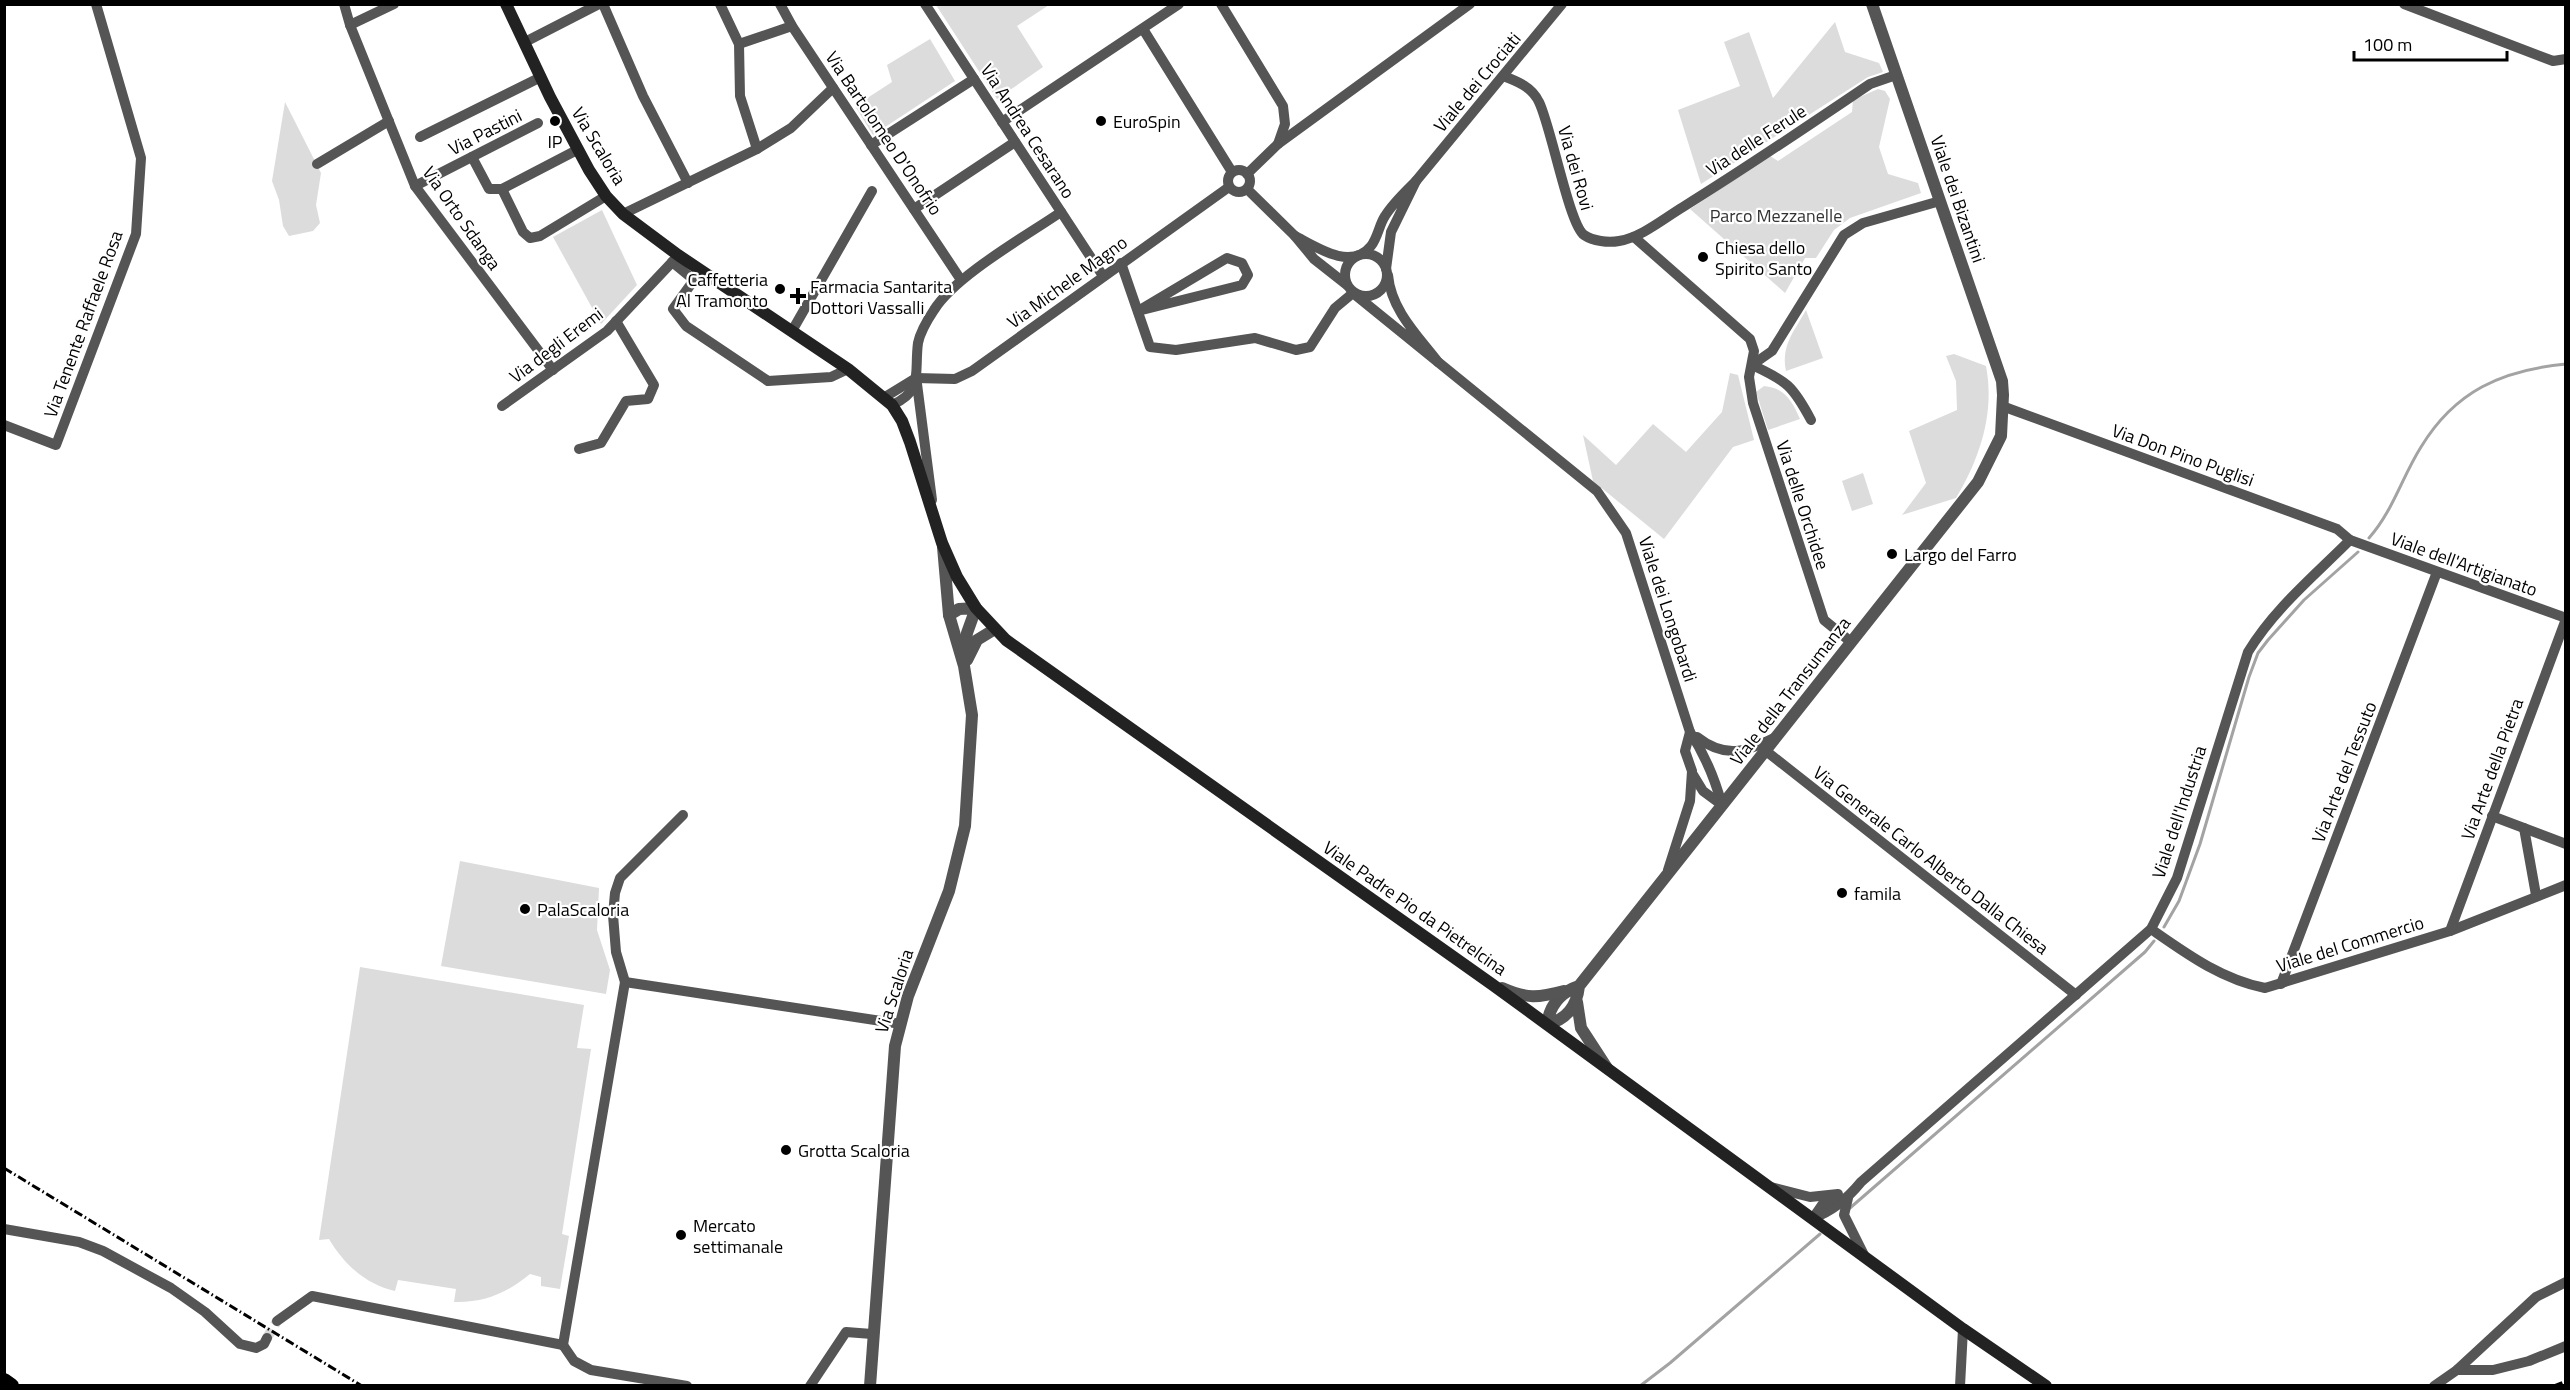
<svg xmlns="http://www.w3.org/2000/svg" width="2570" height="1390" viewBox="0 0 2570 1390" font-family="'Titillium Web',sans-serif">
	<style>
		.green { fill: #dcdcdc }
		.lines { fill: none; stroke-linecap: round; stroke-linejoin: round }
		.stream { stroke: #a3a3a3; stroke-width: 3 }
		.minor-tunnel { stroke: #d9d9d9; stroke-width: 10; stroke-dasharray: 10 5; stroke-linecap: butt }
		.minor { stroke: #555; stroke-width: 10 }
		.tertiary { stroke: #555; stroke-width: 12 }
		.secondary { stroke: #222; stroke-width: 12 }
		.trunk { stroke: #000; stroke-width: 16 }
		.rail { stroke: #000; stroke-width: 3; stroke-dasharray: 9 3 1.5 3; stroke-linecap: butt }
		.poi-dot { fill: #000; stroke: #fff; stroke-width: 2 }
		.labels { text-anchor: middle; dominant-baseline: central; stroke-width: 4.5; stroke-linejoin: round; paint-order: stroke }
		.street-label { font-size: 18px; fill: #000; stroke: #fff }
		.poi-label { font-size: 18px; fill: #000; stroke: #fff; text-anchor: start }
		.park-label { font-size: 18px; fill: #333; stroke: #fff }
	</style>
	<rect width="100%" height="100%" fill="#fff"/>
	<g class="green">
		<path d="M936,5H1049L1017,26L1043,67L997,99Z"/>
		<path d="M1835,22L1845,52L1879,63L1883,72L1868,77L1701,184L1678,110L1740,86L1724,42L1749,32L1773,98Z"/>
		<path d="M930,39L955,81L873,135L855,106L892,82L887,65Z"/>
		<path d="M1878,89L1885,91L1890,99L1879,147L1888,174L1918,183L1921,193L1850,218L1834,230L1816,258H1805L1785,293L1690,209L1770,156L1778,161L1852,112L1853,100Z"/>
		<path d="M285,102L321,173L316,205L320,223L313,231L289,236L283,226L279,200L272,181Z"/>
		<path d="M602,210L637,285L601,324L553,237Z"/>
		<path d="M1806,310L1823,358L1786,371C1781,345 1794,332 1806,310Z"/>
		<path d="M1954,354L1986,366C1995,413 1980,458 1956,498L1902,515L1926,483L1909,431L1957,410L1956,381L1946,356Z"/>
		<path d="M1730,373L1738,375L1754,440L1733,447L1664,539L1593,481L1583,435L1616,465L1653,424L1686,452L1722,412Z"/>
		<path d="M1764,386C1785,388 1792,401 1800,419L1768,430L1756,392Z"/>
		<path d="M1863,473L1873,504L1852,511L1842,481Z"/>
		<path d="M460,861L599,888L597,930L610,970L606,994L441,966Z"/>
		<path d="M360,967L584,1005L577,1048L591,1049L562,1234L569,1236L560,1289L541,1286V1277L530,1274C507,1293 484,1303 454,1302L456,1289L398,1280L395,1291C366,1285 343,1263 329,1239L319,1240Z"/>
	</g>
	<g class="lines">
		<g class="stream">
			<path d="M2369,538C2393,511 2402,477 2421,447C2455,391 2502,370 2566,364"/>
			<path d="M2164,927L2179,901L2200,844L2249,677L2258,653L2268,640L2304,600L2358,552"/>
			<path d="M1850,1208L2145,952L2154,941"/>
			<path d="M1640,1386L1670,1363L1820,1234"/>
		</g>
		<path class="minor-tunnel" d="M267,1338L277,1321"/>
		<g class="minor">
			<path d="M344,4L350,25L415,186L553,370"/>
			<path d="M603,4L643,96L688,183"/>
			<path d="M720,4L739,44L740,96L757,149"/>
			<path d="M780,4L792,26L961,280"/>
			<path d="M925,4L1103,276"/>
			<path d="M1221,4L1283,106L1285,124L1278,144"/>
			<path d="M2404,4L2553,61L2566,59"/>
			<path d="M350,25L394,4"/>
			<path d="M1143,29L1232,172"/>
			<path d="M525,42L599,4"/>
			<path d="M739,44L792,26"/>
			<path d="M1503,76C1517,81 1532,87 1539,102C1551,126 1569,224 1584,235C1593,241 1608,243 1619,241C1642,237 1663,219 1683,207C1746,168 1808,126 1870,84L1896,75"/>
			<path d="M1002,122L1179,4"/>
			<path d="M420,137L541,77"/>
			<path d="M871,145L974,79"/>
			<path d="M472,157L489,189H502L523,232L530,238L540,236L606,196"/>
			<path d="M317,164L389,121"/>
			<circle cx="1239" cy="181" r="11"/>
			<path d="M1247,174L1278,144L1470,4"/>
			<path d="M1416,181L1562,4"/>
			<path d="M415,186L538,123"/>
			<path d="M502,189L577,150"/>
			<path d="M1247,189L1295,236"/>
			<path d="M914,209L1015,142"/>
			<path d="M623,214L757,149L791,128L833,88"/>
			<path d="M1634,237L1750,339L1754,351L1749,377L1753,403L1824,620L1851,642"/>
			<circle cx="1366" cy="275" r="21"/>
			<path d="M1227,258L1242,263L1248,275L1242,285L1138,311Z"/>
			<path d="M672,262L694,280L673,309L686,326L768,381L831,377L848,369"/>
			<path d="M1121,263L1150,347L1176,350L1255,338L1296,350L1310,347L1335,308L1353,293L1438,362C1418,336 1391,310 1388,275"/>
			<path d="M1347,285L1314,259L1295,236C1316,247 1351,271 1371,246C1378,237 1379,225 1385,216C1393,203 1405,192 1416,181L1391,232L1386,269"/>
			<path d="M792,331L872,191"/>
			<path d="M1438,362L1597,491L1626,533L1690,732C1705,755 1715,779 1722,805"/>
			<path d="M1752,365L1772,351L1844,235L1863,223L1940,201"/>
			<path d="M1752,365C1787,381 1793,386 1811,420"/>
			<path d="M916,378L955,379L972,371L1229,187"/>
			<path d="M917,384L932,500"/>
			<path d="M885,397L916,378"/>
			<path d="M892,405C924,391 914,373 918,343C920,333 928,319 934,310C955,276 1026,236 1061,212"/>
			<path d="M502,406L607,331L676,258"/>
			<path d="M2002,406L2337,529L2350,540L2566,618"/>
			<path d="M4,425L56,445L136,234L141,158L96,4"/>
			<path d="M579,449L601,443L626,401L648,399L654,385L616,321"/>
			<path d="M1697,737C1725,759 1747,752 1776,737"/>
			<path d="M1766,751L2076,995"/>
			<path d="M1692,773L1703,791L1722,805"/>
			<path d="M2492,816L2566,844"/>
			<path d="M2524,828L2536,895"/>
			<path d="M1668,870L1690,801L1692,771L1685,751L1690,732"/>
			<path d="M2151,929C2187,954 2221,979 2265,988L2450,931L2566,885"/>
			<path d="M2450,931L2566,619"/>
			<path d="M625,982L616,952L613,915L615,893L620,878L683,815"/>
			<path d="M2281,984L2437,572"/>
			<path d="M1771,1187L1810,1197L1838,1194"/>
			<path d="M1848,1198L1844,1215L1864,1255"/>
			<path d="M1813,1218C1833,1211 1848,1198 1861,1182L2151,929L2177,878L2248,652C2274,609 2314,576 2350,540"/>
			<path d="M1813,1218L1822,1205L1836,1196"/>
			<path d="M4,1229L79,1242L103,1251L171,1288L205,1312L240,1344L256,1348L264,1344L267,1338"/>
			<path d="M277,1321L312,1296L563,1345L625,982L901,1024"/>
			<path d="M563,1345L574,1361L591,1370L687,1386"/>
			<path d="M2457,1370H2493L2529,1361L2566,1346"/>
			<path d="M810,1386L846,1332L872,1334"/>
			<path d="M1960,1386L1963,1329"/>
			<path d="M2434,1386L2457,1370L2536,1297L2566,1282"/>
		</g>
		<g class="tertiary">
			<path d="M949,615L959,609L976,608L967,633L964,659"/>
			<path d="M967,660L977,640L995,629"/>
			<path d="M1579,986C1561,992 1550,1004 1547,1024C1567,1020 1577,1005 1579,986L1978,482L2001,436L2003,395L2002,381L1872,4"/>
			<path d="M1502,988C1527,999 1538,998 1564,991"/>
			<path d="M1577,1002L1581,1028L1607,1068"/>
			<path d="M870,1386L895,1046L908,996L949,891L965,826L972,715L964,666L949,615L943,547"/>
		</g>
		<path class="secondary" d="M506,4L550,97L589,170L606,196L623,214L678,255L848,369L892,405L902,421L910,442L942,543L957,577L976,608L1006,640L1493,985L1963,1329L2046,1386"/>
		<path class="trunk" d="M4,1381L11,1386"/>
		<g class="rail">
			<path d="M4,1168L362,1386"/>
			<path d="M2554,1386L2566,1381"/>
		</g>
	</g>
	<g class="poi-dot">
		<circle cx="555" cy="121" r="6"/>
		<circle cx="1101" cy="121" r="6"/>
		<circle cx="1703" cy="257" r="6"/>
		<circle cx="780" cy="289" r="6"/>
		<path d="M795 287h6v6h6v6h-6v6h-6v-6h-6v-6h6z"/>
		<circle cx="1892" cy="554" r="6"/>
		<circle cx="1842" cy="893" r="6"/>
		<circle cx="525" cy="909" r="6"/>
		<circle cx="786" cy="1150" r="6"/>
		<circle cx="681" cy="1235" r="6"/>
	</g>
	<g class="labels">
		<g class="street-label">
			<text transform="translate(1477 82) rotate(-50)">Viale dei Crociati</text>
			<text transform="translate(1028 131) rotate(57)">Via Andrea Cesarano</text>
			<text transform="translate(485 132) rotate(-27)">Via Pastini</text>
			<text transform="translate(884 133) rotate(56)">Via Bartolomeo D'Onofrio</text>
			<text transform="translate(1756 140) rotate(-33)">Via delle Ferule</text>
			<text transform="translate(599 146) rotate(59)">Via Scaloria</text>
			<text transform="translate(1576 168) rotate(74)">Via dei Rovi</text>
			<text transform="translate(1958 199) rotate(71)">Viale dei Bizantini</text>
			<text transform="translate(462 218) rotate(55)">Via Orto Sdanga</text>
			<text transform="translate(1067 282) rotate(-36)">Via Michele Magno</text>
			<text transform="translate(83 324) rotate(-70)">Via Tenente Raffaele Rosa</text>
			<text transform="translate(556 345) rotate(-37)">Via degli Eremi</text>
			<text transform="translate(2183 455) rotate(20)">Via Don Pino Puglisi</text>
			<text transform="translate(1803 505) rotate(72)">Via delle Orchidee</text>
			<text transform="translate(2464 564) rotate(20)">Viale dell'Artigianato</text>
			<text transform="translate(1668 609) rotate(72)">Viale dei Longobardi</text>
			<text transform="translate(1790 691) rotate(-52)">Viale della Transumanza</text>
			<text transform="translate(2492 769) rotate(-70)">Via Arte della Pietra</text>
			<text transform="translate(2344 772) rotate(-69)">Via Arte del Tessuto</text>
			<text transform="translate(2179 812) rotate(-72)">Viale dell'Industria</text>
			<text transform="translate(1931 860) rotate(38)">Via Generale Carlo Alberto Dalla Chiesa</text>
			<text transform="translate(1415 908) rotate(35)">Viale Padre Pio da Pietrelcina</text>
			<text transform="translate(2350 944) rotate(-17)">Viale del Commercio</text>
			<text transform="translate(894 991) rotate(-72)">Via Scaloria</text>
		</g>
		<g class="poi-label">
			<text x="1113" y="121">EuroSpin</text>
			<text x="555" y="141" text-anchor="middle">IP</text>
			<text x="1715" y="247">Chiesa dello<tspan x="1715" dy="21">Spirito Santo</tspan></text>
			<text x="768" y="279" text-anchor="end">Caffetteria<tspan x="768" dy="21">Al Tramonto</tspan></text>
			<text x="810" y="286">Farmacia Santarita<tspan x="810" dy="21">Dottori Vassalli</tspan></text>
			<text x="1904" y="554">Largo del Farro</text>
			<text x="1854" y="893">famila</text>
			<text x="537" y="909">PalaScaloria</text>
			<text x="798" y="1150">Grotta Scaloria</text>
			<text x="693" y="1225">Mercato<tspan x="693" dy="21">settimanale</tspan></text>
		</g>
		<g class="park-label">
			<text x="1776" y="215">Parco Mezzanelle</text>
		</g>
	</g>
	<rect width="2570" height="1390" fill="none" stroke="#000000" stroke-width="12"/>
	<path d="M2354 51v9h153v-9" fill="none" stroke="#000000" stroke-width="3"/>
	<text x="2363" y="51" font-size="18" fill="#000000" stroke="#ffffff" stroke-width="4.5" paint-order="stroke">100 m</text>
</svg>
